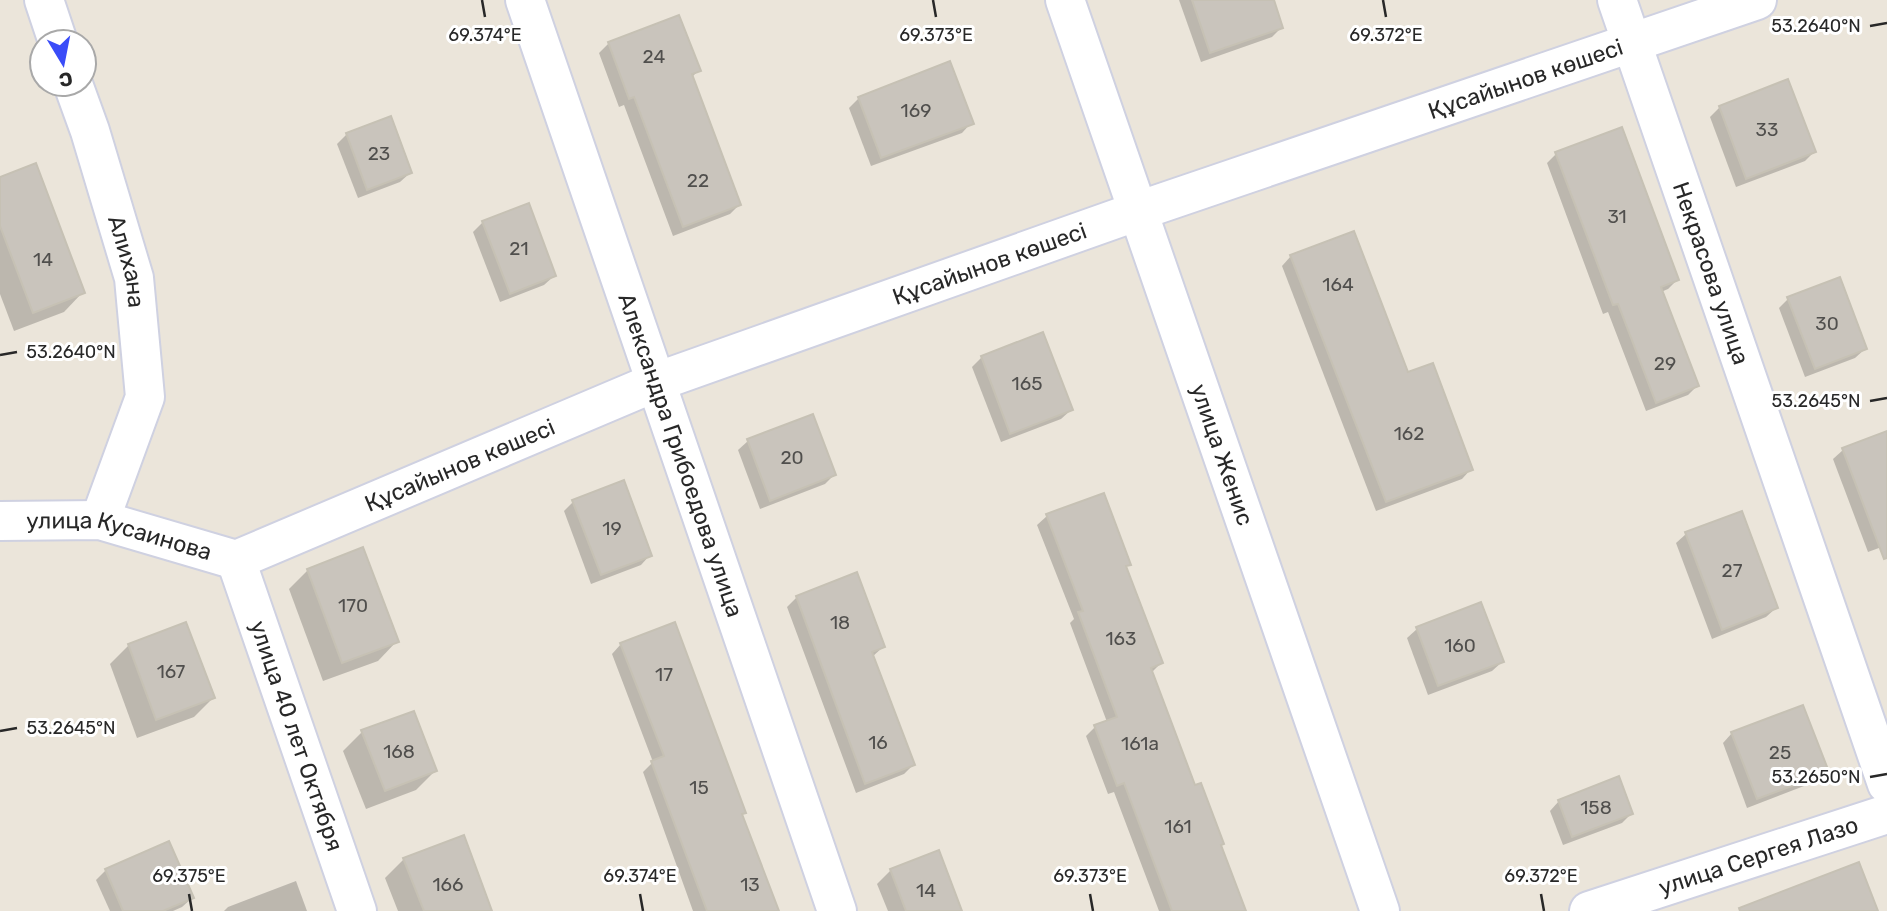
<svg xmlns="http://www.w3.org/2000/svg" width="1887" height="911" viewBox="0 0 1887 911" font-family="Rubik,sans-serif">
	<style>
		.shadow { fill: #0003 }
		.building { fill: #c9c4bc; stroke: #c6c1b4; stroke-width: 2 }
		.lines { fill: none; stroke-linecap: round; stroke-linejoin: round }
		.street-casing { stroke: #cfd1e1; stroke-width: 42 }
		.street { stroke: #fff; stroke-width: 38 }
		.ticks { fill: none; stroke: #282828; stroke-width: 2.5 }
		.labels { text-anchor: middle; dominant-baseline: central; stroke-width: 6; stroke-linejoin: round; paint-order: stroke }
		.number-label { font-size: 19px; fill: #504f4d }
		.street-label { font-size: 23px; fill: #282828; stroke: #fff }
		.ticks-label { font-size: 18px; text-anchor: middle; fill: #282828; stroke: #fff; stroke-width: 6; stroke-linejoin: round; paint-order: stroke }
	</style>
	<rect width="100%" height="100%" fill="#ebe5da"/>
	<g class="shadow">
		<path d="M1179,0H1272L1281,28L1272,37L1201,62Z"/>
		<path d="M609,43L699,70L691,78L739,205L730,214L673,236L624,105L619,107L599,53Z"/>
		<path d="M859,98L971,123L962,133L871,166L849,108Z"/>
		<path d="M1720,107L1814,152L1805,161L1736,187L1710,117Z"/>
		<path d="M347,134L410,173L400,182L358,198L337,144Z"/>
		<path d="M1556,154L1677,280L1668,289L1661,292L1697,386L1688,395L1646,411L1608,312L1603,314L1547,163Z"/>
		<path d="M0,179L83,292L64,312L14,331L0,294Z"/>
		<path d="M483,222L554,276L544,285L500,302L473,232Z"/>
		<path d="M1291,256L1407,375L1471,469L1462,479L1376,511L1282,266Z"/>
		<path d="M1788,299L1865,349L1855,358L1805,377L1779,308Z"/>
		<path d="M982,357L1071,410L1061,419L1001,442L972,367Z"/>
		<path d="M1887,433V545L1868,552L1833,459L1843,450Z"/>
		<path d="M748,441L834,475L825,484L760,509L738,450Z"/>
		<path d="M573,502L650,555L641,565L591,584L564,511Z"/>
		<path d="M1047,516L1129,564L1125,568L1161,663L1151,673L1194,788L1244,911H1159L1114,792L1108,794L1086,736L1095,727L1107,722L1070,623L1074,619L1037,525Z"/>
		<path d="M1686,534L1776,608L1766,617L1712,639L1676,543Z"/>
		<path d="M308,570L397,641L378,661L323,681L289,589Z"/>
		<path d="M797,597L883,647L872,657L913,765L904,774L856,793L787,607Z"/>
		<path d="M1480,604L1502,662L1492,671L1428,695L1407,638L1417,629Z"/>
		<path d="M621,644L744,812L741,815L777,911H693L643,772L653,762L612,654Z"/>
		<path d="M129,645L213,698L194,717L137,738L110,664Z"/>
		<path d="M362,732L435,771L416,790L366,809L343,751Z"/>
		<path d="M1732,733L1827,772L1817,781L1747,808L1723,743Z"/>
		<path d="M1559,801L1631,814L1622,823L1563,845L1550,811Z"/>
		<path d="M404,859L490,911H398L385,878Z"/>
		<path d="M106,870L192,898L182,907L173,911H110L96,880Z"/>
		<path d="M891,870L960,911H888L877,884Z"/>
		<path d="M296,881L307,911H224L228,907Z"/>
	</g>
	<g class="building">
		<path d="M1192,0H1274L1283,28L1210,53Z"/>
		<path d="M679,15L701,71L692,74L741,205L683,227L634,97L629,99L608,42Z"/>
		<path d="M950,61L974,124L881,158L858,97Z"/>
		<path d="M1788,79L1816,152L1746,179L1719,106Z"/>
		<path d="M391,116L412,173L367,190L346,133Z"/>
		<path d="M1622,127L1679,280L1661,287L1699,386L1656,403L1618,304L1613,305L1555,152Z"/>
		<path d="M36,163L85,293L33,313L0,226V177Z"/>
		<path d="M529,203L556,276L510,294L482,221Z"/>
		<path d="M1354,231L1408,372L1433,363L1473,470L1386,502L1290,255Z"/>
		<path d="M1840,277L1867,349L1815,369L1787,297Z"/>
		<path d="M1043,332L1073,410L1010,434L981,356Z"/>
		<path d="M813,414L836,475L770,501L747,439Z"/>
		<path d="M1887,431V558L1884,559L1842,448Z"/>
		<path d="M624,480L652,556L601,575L572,500Z"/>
		<path d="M1104,493L1131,565L1126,566L1163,663L1151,668L1195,785L1201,783L1224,844L1221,845L1246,911H1172L1124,783L1117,786L1094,725L1117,717L1078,612L1083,611L1046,514Z"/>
		<path d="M1742,511L1778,608L1722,630L1685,532Z"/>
		<path d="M363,547L399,642L342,663L307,569Z"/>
		<path d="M857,572L885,647L872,652L915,765L865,784L796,596Z"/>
		<path d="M1481,602L1504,662L1438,686L1416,627Z"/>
		<path d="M186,622L215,698L156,720L128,644Z"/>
		<path d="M675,622L746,813L742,814L779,911H707L651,761L664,756L620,643Z"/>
		<path d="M1803,705L1829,772L1757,799L1731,732Z"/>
		<path d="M414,711L437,771L385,791L361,730Z"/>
		<path d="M1619,776L1633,814L1572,837L1558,800Z"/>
		<path d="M464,835L492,911H424L403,858Z"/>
		<path d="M169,841L194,898L163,911H123L105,869Z"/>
		<path d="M939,850L962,911H906L890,869Z"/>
		<path d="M1859,862L1878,911H1740L1739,908Z"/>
	</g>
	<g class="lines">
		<defs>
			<g id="street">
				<path d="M44,0L58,42"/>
				<path id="s1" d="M525,0L837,911"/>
				<path id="s2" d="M1065,0L1380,911"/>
				<path id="s3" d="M1617,0L1887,784"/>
				<path id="s4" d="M73,84L90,131L134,278L145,397L100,520"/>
				<path id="s5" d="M0,521L100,520L236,560"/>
				<path id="s6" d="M236,560L656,382L1138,211L1757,0"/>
				<path id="s7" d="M236,560L357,911"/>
				<path id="s8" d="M1589,911L1887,814"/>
			</g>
		</defs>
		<use href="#street" class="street-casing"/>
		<use href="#street" class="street"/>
	</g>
	<path class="ticks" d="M482,0L485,17M933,0L936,17M1383,0L1386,17M1870,26L1887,23M0,355L17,352M1870,401L1887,398M0,731L17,728M1870,777L1887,774M189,894L192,911M640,894L643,911M1090,894L1093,911M1541,894L1544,911"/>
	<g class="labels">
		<g class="number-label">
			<text x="654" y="56">24</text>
			<text x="916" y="110">169</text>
			<text x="1767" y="129">33</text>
			<text x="379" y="153">23</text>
			<text x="698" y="180">22</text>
			<text x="1617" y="216">31</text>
			<text x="519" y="248">21</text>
			<text x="43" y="259">14</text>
			<text x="1338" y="284">164</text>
			<text x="1827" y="323">30</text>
			<text x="1665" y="363">29</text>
			<text x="1027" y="383">165</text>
			<text x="1409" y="433">162</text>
			<text x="792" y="457">20</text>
			<text x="612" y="528">19</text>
			<text x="1732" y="570">27</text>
			<text x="353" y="605">170</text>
			<text x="840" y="622">18</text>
			<text x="1121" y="638">163</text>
			<text x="1460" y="645">160</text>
			<text x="171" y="671">167</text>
			<text x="664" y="674">17</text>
			<text x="878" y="742">16</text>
			<text x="1140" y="743">161а</text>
			<text x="399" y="751">168</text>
			<text x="1780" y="752">25</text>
			<text x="699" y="787">15</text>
			<text x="1596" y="807">158</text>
			<text x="1178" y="826">161</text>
			<text x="448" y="884">166</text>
			<text x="750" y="884">13</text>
			<text x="926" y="890">14</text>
		</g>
		<g class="street-label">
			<text stroke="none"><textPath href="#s6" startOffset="1377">Құсайынов көшесі</textPath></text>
			<text stroke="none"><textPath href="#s4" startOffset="186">Алихана</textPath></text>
			<text stroke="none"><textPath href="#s6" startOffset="810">Құсайынов көшесі</textPath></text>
			<text stroke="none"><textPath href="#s3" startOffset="289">Некрасова улица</textPath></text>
			<text stroke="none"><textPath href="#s1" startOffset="481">Александра Грибоедова улица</textPath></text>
			<text stroke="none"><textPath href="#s2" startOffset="481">улица Женис</textPath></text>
			<text stroke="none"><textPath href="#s6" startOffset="243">Құсайынов көшесі</textPath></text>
			<text stroke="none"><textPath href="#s5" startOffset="121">улица Кусаинова</textPath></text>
			<text stroke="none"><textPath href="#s7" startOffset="186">улица 40 лет Октября</textPath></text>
			<text stroke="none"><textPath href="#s8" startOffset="178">улица Сергея Лазо</textPath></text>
		</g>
	</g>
	<g class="ticks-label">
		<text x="1816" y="32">53.2640°N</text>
		<text x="485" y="41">69.374°E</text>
		<text x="936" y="41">69.373°E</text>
		<text x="1386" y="41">69.372°E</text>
		<text x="71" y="358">53.2640°N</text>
		<text x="1816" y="407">53.2645°N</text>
		<text x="71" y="734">53.2645°N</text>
		<text x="1816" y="783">53.2650°N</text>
		<text x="189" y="882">69.375°E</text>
		<text x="640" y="882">69.374°E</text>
		<text x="1090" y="882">69.373°E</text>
		<text x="1541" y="882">69.372°E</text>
	</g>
	<g transform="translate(63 63) rotate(170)"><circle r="33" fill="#ffffff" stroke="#a9a9a9" stroke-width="2"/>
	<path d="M0-5L12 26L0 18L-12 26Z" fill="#3a4cf8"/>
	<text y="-10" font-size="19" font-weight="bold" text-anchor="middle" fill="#282828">С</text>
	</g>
</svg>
